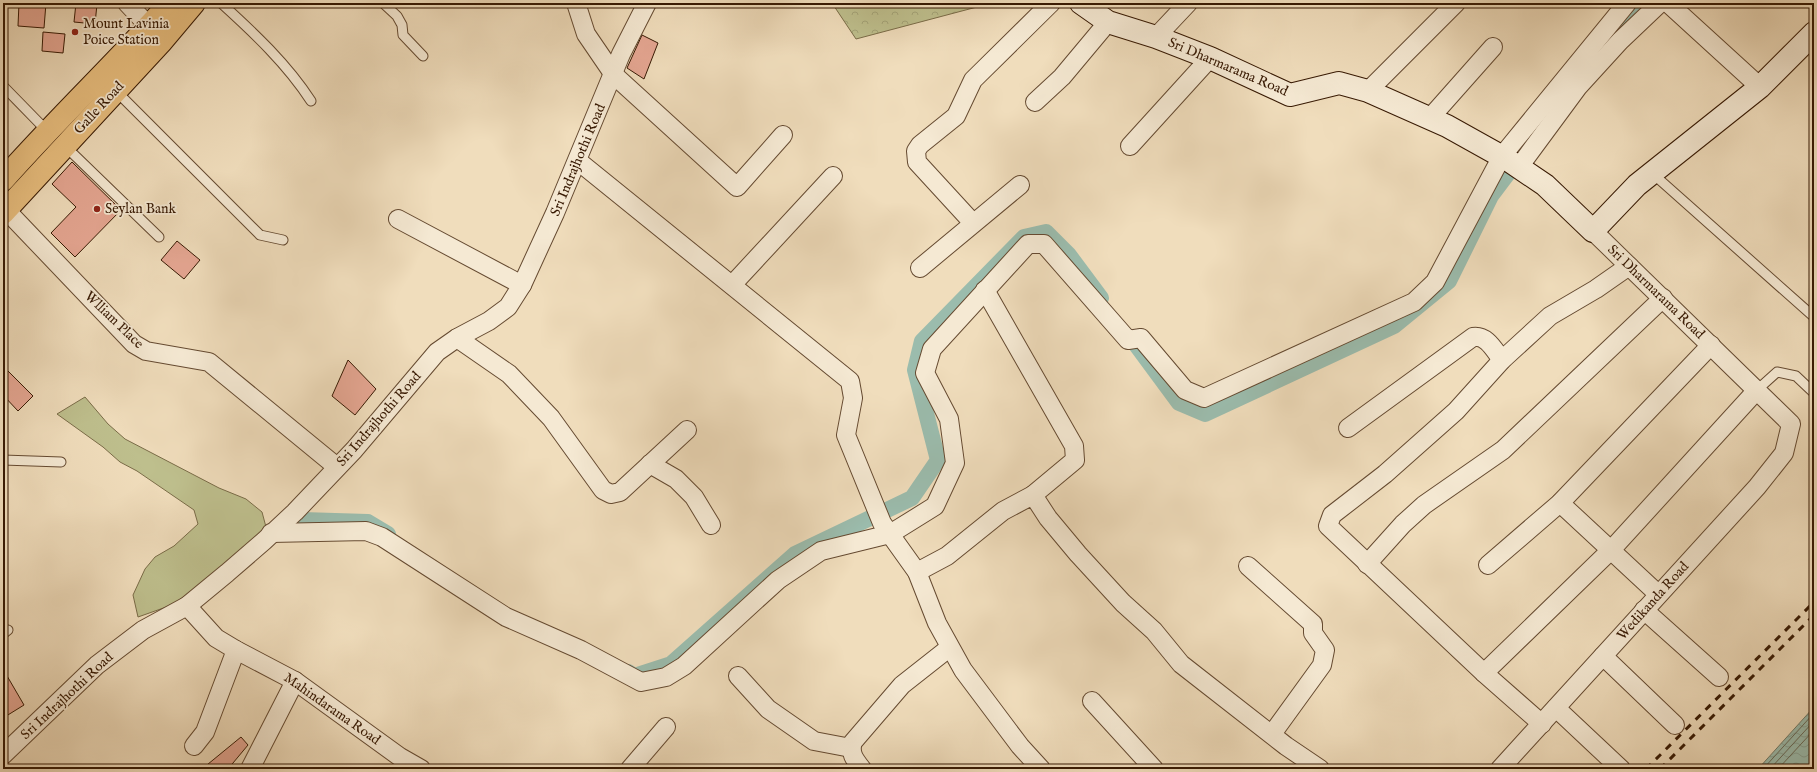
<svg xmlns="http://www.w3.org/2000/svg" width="1817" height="772" viewBox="0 0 1817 772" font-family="'IM FELL English',serif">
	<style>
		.green { fill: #bebf8d; stroke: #7a6c48 }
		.forest { fill: url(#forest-crowns); stroke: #7a6c48 }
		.water { fill: url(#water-waves); stroke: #737b69 }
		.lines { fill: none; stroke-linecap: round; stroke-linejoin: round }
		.shore { stroke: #696a58; stroke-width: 1 }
		.canal { stroke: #9bbcad; stroke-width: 16 }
		.building { fill: #e5a692; stroke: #371903 }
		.lane-casing { stroke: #654a31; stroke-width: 11 }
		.street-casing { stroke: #654a31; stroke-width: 20 }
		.secondary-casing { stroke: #371903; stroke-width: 24 }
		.highway-casing { stroke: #371903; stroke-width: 24 }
		.lane { stroke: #f5e9d3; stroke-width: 9 }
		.street { stroke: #f5e9d3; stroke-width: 18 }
		.secondary { stroke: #f5e9d3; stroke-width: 22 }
		.highway { stroke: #e8be7e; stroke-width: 22 }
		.rail { stroke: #371903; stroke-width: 3; stroke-dasharray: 7 7; stroke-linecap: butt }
		.poi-dot { fill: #8f2418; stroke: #f5e9d3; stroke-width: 1.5 }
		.labels { text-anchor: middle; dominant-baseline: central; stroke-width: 3.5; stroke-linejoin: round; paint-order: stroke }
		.poi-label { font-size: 14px; fill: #371903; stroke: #f5e9d3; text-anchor: start }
		.street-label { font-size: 14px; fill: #371903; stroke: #f5e9d3 }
	</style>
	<defs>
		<pattern id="forest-crowns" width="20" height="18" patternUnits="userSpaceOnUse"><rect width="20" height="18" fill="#bebf8d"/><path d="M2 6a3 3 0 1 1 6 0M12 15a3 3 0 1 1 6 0" fill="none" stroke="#a4a478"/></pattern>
		<pattern id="water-waves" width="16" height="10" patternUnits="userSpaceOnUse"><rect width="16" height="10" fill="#9bbcad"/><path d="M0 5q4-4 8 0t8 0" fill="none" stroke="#86a193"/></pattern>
	</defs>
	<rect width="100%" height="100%" fill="#f0ddbc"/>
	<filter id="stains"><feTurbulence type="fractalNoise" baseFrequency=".005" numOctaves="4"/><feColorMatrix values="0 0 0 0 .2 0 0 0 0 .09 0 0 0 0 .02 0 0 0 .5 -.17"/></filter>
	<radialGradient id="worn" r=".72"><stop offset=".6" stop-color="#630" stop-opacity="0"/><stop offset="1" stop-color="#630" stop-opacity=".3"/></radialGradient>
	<path class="green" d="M85,397L108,424L125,439L219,488L246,499L262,512L266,527L207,581L172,605L138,617L133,595L145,569L155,557L174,546L198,524L194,510L137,471L120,462L103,447L57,414Z"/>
	<path class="forest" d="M832,3H992L856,39Z"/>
	<path class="water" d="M1814,707V769H1758Z"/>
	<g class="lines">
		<g class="shore">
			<path d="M1763,769L1814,713"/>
			<path d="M1770,769L1814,721"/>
			<path d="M1778,769L1814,730"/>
		</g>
		<g class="canal">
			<path d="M1599,51L1607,40L1647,3"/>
			<path d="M1131,338L1179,403L1205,414L1394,326L1449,281L1491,196L1521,156"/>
			<path d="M302,520L368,522L388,534"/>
			<path d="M628,672L634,676L671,664L795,554L912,498L938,460L915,370L922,341L1024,237L1046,232L1069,255L1101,298"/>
		</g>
	</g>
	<g class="building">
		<path d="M19,3H46L44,28L18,26Z"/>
		<path d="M76,3L97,4L95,24L74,22Z"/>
		<path d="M43,32L65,34L63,53L42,51Z"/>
		<path d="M642,35L658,43L644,79L627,68Z"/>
		<path d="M72,162L121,210L75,257L51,233L76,207L52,184Z"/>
		<path d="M177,241L200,260L184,279L161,260Z"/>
		<path d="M348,360L376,389L355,415L332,396Z"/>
		<path d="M3,366L33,396L18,411L3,395Z"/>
		<path d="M3,669L24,705L3,718Z"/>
		<path d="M241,737L248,745L228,769H202Z"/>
	</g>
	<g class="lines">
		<defs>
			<g id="lane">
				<path d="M221,3C254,33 287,64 311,101"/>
				<path d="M383,3L397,16L402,25L403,35L423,56"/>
				<path d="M3,86L47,131"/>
				<path d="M116,91L260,235L283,240"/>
				<path d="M65,146L159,237"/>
				<path d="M1652,173L1814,317"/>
				<path d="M1757,390L1777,372L1796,376L1814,393"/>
				<path d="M3,460L61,462"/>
				<path d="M3,634L8,630"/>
			</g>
			<g id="street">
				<path d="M127,3L158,36"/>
				<path d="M576,3L586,34L614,75L737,187L783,135"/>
				<path d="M1668,3L1760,87"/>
				<path d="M1156,37L1188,3"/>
				<path d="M1368,91L1456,3"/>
				<path d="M1035,102L1062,77L1108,22"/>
				<path d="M1430,118L1493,47"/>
				<path d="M1130,146L1210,58"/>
				<path d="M578,161L850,381L853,398L846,435L882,523L917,572L937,623L963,670L1020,746L1041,769"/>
				<path d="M1519,167L1578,87L1620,41L1660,3"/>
				<path d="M6,210L134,344L146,351L209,362L337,467"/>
				<path d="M398,219L522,285"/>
				<path d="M973,223L917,162L916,151L920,145L956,116L973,80L1051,3"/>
				<path d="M920,268L1020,185"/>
				<path d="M732,285L833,176"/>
				<path d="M985,290L1074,446L1075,460L1033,495"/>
				<path d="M457,338L509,374L551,418L603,490L611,494L620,492L687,430"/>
				<path d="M1348,428L1473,337C1487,335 1494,350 1502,360"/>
				<path d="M650,464L676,479L694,497L711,525"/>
				<path d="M1560,503L1658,594"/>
				<path d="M271,533L366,531L382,537L506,617L581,650L641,682L666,677L684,666L778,580L821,551L890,534L935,506L955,463L949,419L925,373L932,349L1028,244H1044L1128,340L1141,338L1185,390L1204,398L1414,302L1435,282L1502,156L1627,3"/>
				<path d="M1367,564L1403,524L1424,505L1503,450L1663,298"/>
				<path d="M1488,565L1560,503L1711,345"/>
				<path d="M1248,566L1313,624V633L1325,650L1322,665L1272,734"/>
				<path d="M917,572L947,556L1003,511L1033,495L1048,518L1078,554L1123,603L1154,631L1181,664L1286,746L1320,769"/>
				<path d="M187,606L216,638L236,650L295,681L400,757L421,769"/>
				<path d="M1644,610L1719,677"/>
				<path d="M1603,656L1675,725"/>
				<path d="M1484,673L1612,549L1757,390"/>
				<path d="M738,676L768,709L814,741L851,748"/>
				<path d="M1092,701L1154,769"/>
				<path d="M1556,708L1621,769"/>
				<path d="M1542,724L1484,673L1328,526L1332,515L1385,474L1456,411L1502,360L1550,316L1596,289L1629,266"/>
				<path d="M194,746L205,732L236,650"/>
				<path d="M3,755L97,665L143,630L187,606L227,573L264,541L295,512L354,450L437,352L457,338L489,321L508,307L522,285L555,213L621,54L647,3"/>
				<path d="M250,769L295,681"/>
				<path d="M630,769L666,727"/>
				<path d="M862,769C855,760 849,753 853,742L902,685L949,648"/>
				<path d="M1500,769L1757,487L1784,453L1791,424L1593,231"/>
			</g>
			<path id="secondary" d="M1081,3L1108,22L1156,37L1210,58L1290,95L1339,83L1368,91L1447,126L1508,160L1545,185L1593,231L1637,185L1760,87L1814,33"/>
			<g id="highway">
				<path d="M3,180C57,119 116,63 170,3"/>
				<path d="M3,213L162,41L194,3"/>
			</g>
		</defs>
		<use href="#lane" class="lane-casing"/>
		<use href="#street" class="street-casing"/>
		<use href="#secondary" class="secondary-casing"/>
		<use href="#highway" class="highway-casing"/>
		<use href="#lane" class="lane"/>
		<use href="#street" class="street"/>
		<use href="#secondary" class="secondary"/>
		<use href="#highway" class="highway"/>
		<g class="rail">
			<path d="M1646,769L1814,602"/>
			<path d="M1660,769L1814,615"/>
		</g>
	</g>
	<g class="poi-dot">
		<circle cx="75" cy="32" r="4"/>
		<circle cx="97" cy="209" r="4"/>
	</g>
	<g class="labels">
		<g class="poi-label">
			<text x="83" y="24">Mount Lavinia<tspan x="83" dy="16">Poice Station</tspan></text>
			<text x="105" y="209">Seylan Bank</text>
		</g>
		<g class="street-label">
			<text transform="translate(1228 67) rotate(23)">Sri Dharmarama Road</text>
			<text transform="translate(99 108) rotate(-47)">Galle Road</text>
			<text transform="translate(578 160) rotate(-67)">Sri Indrajhothi Road</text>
			<text transform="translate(1656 292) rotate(44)">Sri Dharmarama Road</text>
			<text transform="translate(114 320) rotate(44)">Wlliam Place</text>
			<text transform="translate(379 419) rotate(-49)">Sri Indrajhothi Road</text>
			<text transform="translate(1653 601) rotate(-48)">Wedikanda Road</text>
			<text transform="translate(67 696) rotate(-43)">Sri Indrajhothi Road</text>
			<text transform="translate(332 709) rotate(35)">Mahindarama Road</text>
		</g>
	</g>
	<rect width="1817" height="772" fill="none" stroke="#f0ddbc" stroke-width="16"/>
	<rect x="4" y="4" width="1809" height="764" fill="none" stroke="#371903" stroke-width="2"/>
	<rect x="8" y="8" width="1801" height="756" fill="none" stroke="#371903"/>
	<rect width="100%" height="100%" filter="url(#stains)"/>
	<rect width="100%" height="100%" fill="url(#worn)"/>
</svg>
